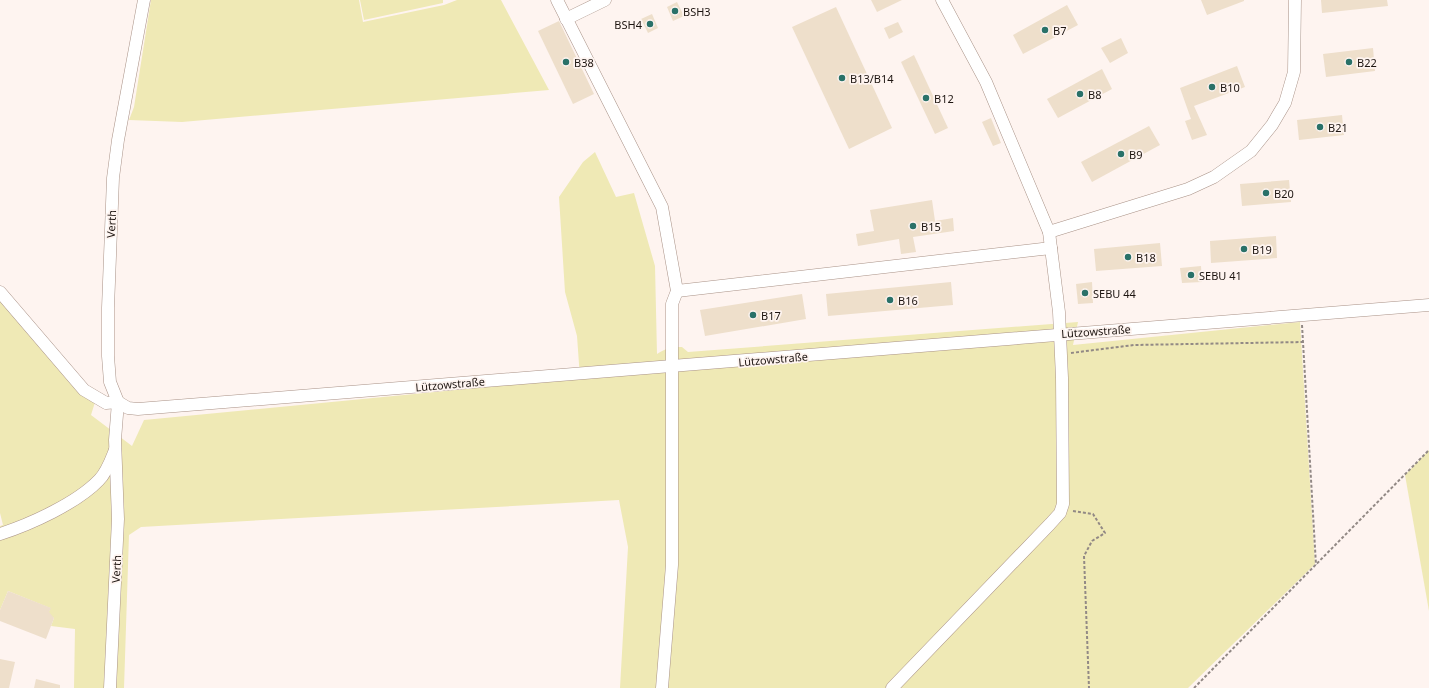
<svg xmlns="http://www.w3.org/2000/svg" width="1429" height="688" viewBox="0 0 1429 688" font-family="'Noto Sans',sans-serif">
	<style>
		.green { fill: #efe9b5 }
		.building { fill: #eedfcb }
		.lines { fill: none; stroke-linecap: round; stroke-linejoin: round }
		.minor-casing { stroke: #a99287; stroke-width: 13 }
		.path { stroke: #928985; stroke-width: 2; stroke-dasharray: 3 2; stroke-linecap: butt }
		.minor { stroke: #fff; stroke-width: 12 }
		.poi-dot { fill: #297168; stroke: #fef4f0; stroke-width: 1.5 }
		.labels { text-anchor: middle; dominant-baseline: central; stroke-width: 3.5; stroke-linejoin: round; paint-order: stroke }
		.poi-label { font-size: 11px; fill: #1d1511; stroke: #fef4f0; text-anchor: start }
		.street-label { font-size: 11px; fill: #1d1511; stroke: #fef4f0 }
	</style>
	<rect width="100%" height="100%" fill="#fef4f0"/>
	<g class="green">
		<path d="M151,0H359L363,22L444,5L457,0H501L549,90L182,122L129,120L134,107Z"/>
		<path d="M360,0H443V3L364,20Z"/>
		<path d="M595,152L616,197L634,193L655,266L657,354C666,348 671,347 682,347L688,352L1078,322L1073,345L1300,322L1315,564L1188,688H620L628,547L619,500L141,527L129,535L124,688H74L75,629L51,626L54,618L48,615L50,608L8,591L0,610V526L3,525L0,513V292L96,399L91,415L132,446L144,420L580,378L577,336L565,292L559,197L583,162Z"/>
		<path d="M1429,450V611L1405,475Z"/>
	</g>
	<g class="building">
		<path d="M871,0H902L877,12Z"/>
		<path d="M1201,0H1244V1L1207,15Z"/>
		<path d="M1321,0H1387L1388,6L1322,13Z"/>
		<path d="M677,2L684,16L673,21L667,7Z"/>
		<path d="M1067,5L1078,25L1023,54L1013,35Z"/>
		<path d="M836,7L892,128L849,149L792,27Z"/>
		<path d="M652,14L658,28L648,33L641,19Z"/>
		<path d="M559,21L594,94L573,104L538,31Z"/>
		<path d="M898,22L903,32L889,39L884,28Z"/>
		<path d="M1121,38L1128,53L1110,63L1101,48Z"/>
		<path d="M1373,48L1375,71L1326,77L1323,54Z"/>
		<path d="M914,55L948,128L935,134L901,62Z"/>
		<path d="M1237,66L1245,87L1194,106L1207,135L1192,140L1185,121L1191,119L1180,88Z"/>
		<path d="M1102,69L1112,89L1058,118L1047,99Z"/>
		<path d="M1342,115L1344,135L1299,140L1297,120Z"/>
		<path d="M991,118L1001,143L993,146L982,122Z"/>
		<path d="M1149,126L1160,145L1092,182L1081,162Z"/>
		<path d="M1289,180L1291,202L1242,206L1240,184Z"/>
		<path d="M932,200L935,221L953,218L954,231L913,237L916,252L901,254L899,239L858,246L856,234L874,231L870,210Z"/>
		<path d="M1276,236L1277,258L1211,263L1210,241Z"/>
		<path d="M1160,243L1162,266L1096,271L1094,249Z"/>
		<path d="M1201,266L1202,282L1182,283L1180,268Z"/>
		<path d="M951,282L953,305L828,316L826,294Z"/>
		<path d="M1092,282L1093,303L1078,304L1076,284Z"/>
		<path d="M802,294L806,319L705,336L700,310Z"/>
		<path d="M8,591L51,608L49,612L54,618L46,639L0,621V610Z"/>
		<path d="M0,659L15,662L9,688H0Z"/>
		<path d="M36,679L60,685V688H34Z"/>
	</g>
	<g class="lines">
		<defs>
			<g id="minor">
				<path d="M557,0L662,207L677,291L672,304V565L662,688"/>
				<path d="M566,19L605,0"/>
				<path d="M1049,232L1188,189L1214,177L1251,151L1272,125L1285,103L1294,72L1295,0"/>
				<path d="M677,291L1051,248"/>
				<path d="M0,292L84,390L106,403L118,402"/>
				<path d="M118,402L128,408L138,409L1429,305"/>
				<path d="M0,534C31,524 77,503 99,480C107,472 111,460 115,450"/>
				<path d="M110,688L118,519L115,440L118,402L110,382L108,356V308L113,178L118,140L144,0"/>
				<path d="M892,688L1050,524L1060,513L1063,504L1062,378L1059,312L1049,232L986,82L942,0"/>
			</g>
		</defs>
		<use href="#minor" class="minor-casing"/>
		<g class="path">
			<path d="M1302,325L1316,565"/>
			<path d="M1071,353L1134,345L1303,342"/>
			<path d="M1073,511L1093,514L1105,533L1092,541L1084,556L1089,688"/>
			<path d="M1194,688L1429,450"/>
		</g>
		<use href="#minor" class="minor"/>
	</g>
	<g class="poi-dot">
		<circle cx="675" cy="11" r="4"/>
		<circle cx="650" cy="24" r="4"/>
		<circle cx="1045" cy="30" r="4"/>
		<circle cx="566" cy="62" r="4"/>
		<circle cx="1349" cy="62" r="4"/>
		<circle cx="842" cy="78" r="4"/>
		<circle cx="1212" cy="87" r="4"/>
		<circle cx="1080" cy="94" r="4"/>
		<circle cx="926" cy="98" r="4"/>
		<circle cx="1320" cy="127" r="4"/>
		<circle cx="1121" cy="154" r="4"/>
		<circle cx="1266" cy="193" r="4"/>
		<circle cx="913" cy="226" r="4"/>
		<circle cx="1244" cy="249" r="4"/>
		<circle cx="1128" cy="257" r="4"/>
		<circle cx="1191" cy="275" r="4"/>
		<circle cx="1085" cy="293" r="4"/>
		<circle cx="890" cy="300" r="4"/>
		<circle cx="753" cy="315" r="4"/>
	</g>
	<g class="labels">
		<g class="poi-label">
			<text x="683" y="11">BSH3</text>
			<text x="642" y="24" text-anchor="end">BSH4</text>
			<text x="1053" y="30">B7</text>
			<text x="574" y="62">B38</text>
			<text x="1357" y="62">B22</text>
			<text x="850" y="78">B13/B14</text>
			<text x="1220" y="87">B10</text>
			<text x="1088" y="94">B8</text>
			<text x="934" y="98">B12</text>
			<text x="1328" y="127">B21</text>
			<text x="1129" y="154">B9</text>
			<text x="1274" y="193">B20</text>
			<text x="921" y="226">B15</text>
			<text x="1252" y="249">B19</text>
			<text x="1136" y="257">B18</text>
			<text x="1199" y="275">SEBU 41</text>
			<text x="1093" y="293">SEBU 44</text>
			<text x="898" y="300">B16</text>
			<text x="761" y="315">B17</text>
		</g>
		<g class="street-label">
			<text transform="translate(111 224) rotate(-87)">Verth</text>
			<text transform="translate(1096 331) rotate(-4)">Lützowstraße</text>
			<text transform="translate(773 359) rotate(-5)">Lützowstraße</text>
			<text transform="translate(450 384) rotate(-5)">Lützowstraße</text>
			<text transform="translate(116 569) rotate(-87)">Verth</text>
		</g>
	</g>
</svg>
